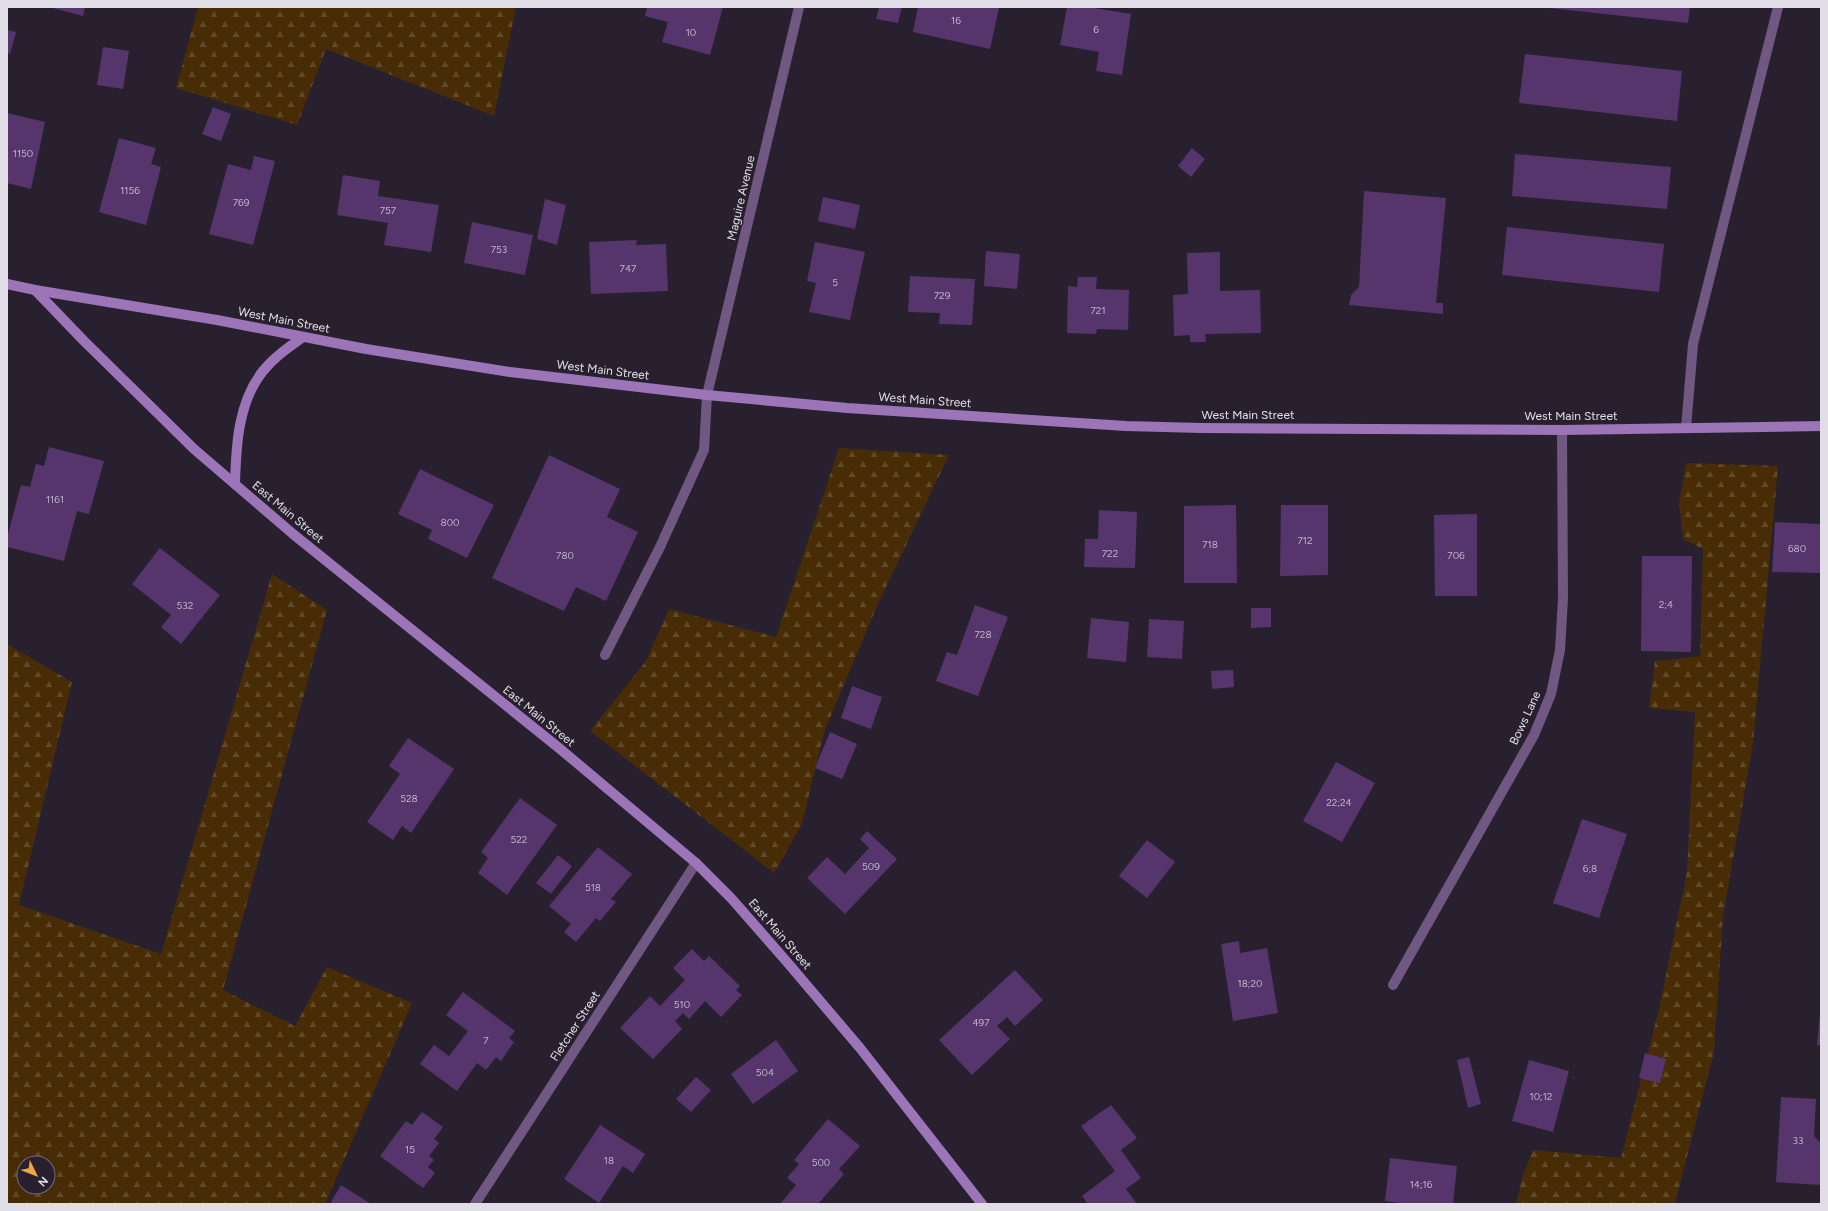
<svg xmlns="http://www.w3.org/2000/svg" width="1828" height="1211" viewBox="0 0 1828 1211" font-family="Figtree,sans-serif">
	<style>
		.forest { fill: url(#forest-firs); fill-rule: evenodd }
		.building { fill: #56356d }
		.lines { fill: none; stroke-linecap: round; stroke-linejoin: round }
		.lane { stroke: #705882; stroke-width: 10 }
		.street { stroke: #705882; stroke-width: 10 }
		.secondary { stroke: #9b75b8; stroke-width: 10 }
		.labels { text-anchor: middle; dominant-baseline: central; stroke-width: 3; stroke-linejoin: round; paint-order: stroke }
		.number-label { font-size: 10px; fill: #bfb4c8 }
		.street-label { font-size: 12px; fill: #e2dee7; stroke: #28202e }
	</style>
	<defs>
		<pattern id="forest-firs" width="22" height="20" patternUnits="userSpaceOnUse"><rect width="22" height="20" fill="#472c05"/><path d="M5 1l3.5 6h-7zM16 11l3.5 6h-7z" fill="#614a29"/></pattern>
	</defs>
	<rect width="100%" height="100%" fill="#28202e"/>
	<g class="forest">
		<path d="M198,7H516L494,116L326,49L297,125L176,88Z"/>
		<path d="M839,448L949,455L877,606L824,732L802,824L774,873L590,731L646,661L669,609L776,637Z"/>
		<path d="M1686,463L1778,466L1753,744L1723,916L1714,1052L1676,1199V1204H1516L1523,1175L1533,1150L1621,1158L1659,1009L1687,872L1695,712L1649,708L1655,661L1700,656L1703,549L1683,539L1679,502Z"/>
		<path d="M272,574L327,610L223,990L295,1026L327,967L412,1003L325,1204H7V644L72,682L19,905L161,954ZM24,1163H48V1187H24Z"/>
	</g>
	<g class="building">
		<path d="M49,7H85L83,16Z"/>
		<path d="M647,7H723L710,55L662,42L668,22L645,16Z"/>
		<path d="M879,7H902L898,23L876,19Z"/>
		<path d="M918,7L999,8L990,49L913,32Z"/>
		<path d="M1067,7H1088L1131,14L1122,75L1096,71L1099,52L1060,45Z"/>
		<path d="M1540,7H1690L1688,23Z"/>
		<path d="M7,30L16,32L10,54L7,53Z"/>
		<path d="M103,47L129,51L123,89L97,85Z"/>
		<path d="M1525,54L1682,71L1677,121L1519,103Z"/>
		<path d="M213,107L231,114L221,141L202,134Z"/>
		<path d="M7,113L45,122L31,189L7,183Z"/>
		<path d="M119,138L156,148L151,164L161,167L146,225L99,212Z"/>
		<path d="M1192,148L1205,159L1191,177L1178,166Z"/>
		<path d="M1515,154L1671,167L1667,209L1512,196Z"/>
		<path d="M254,156L275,161L253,245L209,234L228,164L251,170Z"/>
		<path d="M343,175L380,181L378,196L439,205L431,252L384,245L388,223L337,215Z"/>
		<path d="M1364,191L1446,198L1436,303H1443V314L1349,305L1351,295L1359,287Z"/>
		<path d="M823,197L860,205L855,229L818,221Z"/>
		<path d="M545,199L566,205L557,245L537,239Z"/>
		<path d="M472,222L533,235L525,275L464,263Z"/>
		<path d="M1507,227L1664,244L1659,292L1502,275Z"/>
		<path d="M637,240L636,245L666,244L668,291L591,294L589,242Z"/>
		<path d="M815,242L865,252L850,320L809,312L816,283L807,281Z"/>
		<path d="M986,251L1020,254L1017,289L984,286Z"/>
		<path d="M1220,252V291L1260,290L1261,333L1205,334L1206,342H1190V335L1174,336L1173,295L1188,294L1187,253Z"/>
		<path d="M910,276L975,279L972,325L939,324L940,313L908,312Z"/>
		<path d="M1078,277H1097L1096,289L1129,290L1128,330L1097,329L1096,334L1067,333L1068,286L1077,287Z"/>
		<path d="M49,447L104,461L89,514L77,511L64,561L7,547V538L21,485L30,487L36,464L44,466Z"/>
		<path d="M549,455L620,489L607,517L638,532L606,601L576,587L564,611L492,578Z"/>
		<path d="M420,469L494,505L467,558L428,539L432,530L398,514Z"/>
		<path d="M1236,505L1237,583H1184V506Z"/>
		<path d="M1281,505H1328V575L1280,576Z"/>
		<path d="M1099,510L1137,512L1135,568L1084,567L1085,539H1098Z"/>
		<path d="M1477,514V596H1435L1434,515Z"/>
		<path d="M1775,522L1821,524V573L1772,572Z"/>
		<path d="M160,548L220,595L181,644L161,627L171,615L132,584Z"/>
		<path d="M1642,556H1692L1691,652L1641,651Z"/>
		<path d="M975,605L1008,617L978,696L936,681L947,652L957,655Z"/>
		<path d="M1251,608H1271V627L1251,628Z"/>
		<path d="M1091,618L1129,622L1126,662L1087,658Z"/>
		<path d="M1149,619L1184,621L1182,659L1147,657Z"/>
		<path d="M1233,670L1234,687L1212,689L1211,671Z"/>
		<path d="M852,686L882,697L871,729L841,718Z"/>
		<path d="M830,732L857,744L842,779L815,768Z"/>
		<path d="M408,738L454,769L411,833L402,826L393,840L367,822L400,774L389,766Z"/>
		<path d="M1336,762L1375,783L1342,842L1303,821Z"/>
		<path d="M520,798L557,825L507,895L478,873L488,858L481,852Z"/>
		<path d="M1582,819L1627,834L1599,918L1553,903Z"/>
		<path d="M867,831L897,859L845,914L807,878L827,857L845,874L869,848L860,839Z"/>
		<path d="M1147,840L1175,862L1147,898L1119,876Z"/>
		<path d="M598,847L632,874L611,899L616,902L600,921L596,918L576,942L564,932L571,924L549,906Z"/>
		<path d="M558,855L572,866L551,894L536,883Z"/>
		<path d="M1239,941L1240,953L1267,948L1278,1013L1233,1021L1221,944Z"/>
		<path d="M692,949L704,961L709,956L740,986L736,990L742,995L721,1017L705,1001L689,1019L683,1013L675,1021L682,1029L653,1059L620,1028L650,996L660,1006L685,980L673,968Z"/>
		<path d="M1015,970L1043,1000L1015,1026L1007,1017L997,1026L1010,1039L972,1075L939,1040Z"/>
		<path d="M463,992L515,1031L509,1038L514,1042L501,1061L496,1057L486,1070L477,1063L457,1091L420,1064L434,1045L449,1056L468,1031L446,1015Z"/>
		<path d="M1820,1013H1821V1045H1817Z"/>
		<path d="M776,1040L798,1071L753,1104L731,1074Z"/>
		<path d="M1645,1053L1666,1059L1660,1083L1639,1078Z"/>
		<path d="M1469,1057L1481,1104L1468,1108L1457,1060Z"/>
		<path d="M1529,1060L1569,1071L1553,1132L1512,1121Z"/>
		<path d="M696,1077L711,1090L691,1112L676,1099Z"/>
		<path d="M1781,1097L1816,1099L1814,1136L1821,1144V1185L1776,1182Z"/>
		<path d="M1111,1105L1137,1138L1121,1150L1141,1178L1126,1189L1137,1204H1088L1082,1196L1115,1171L1081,1126Z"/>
		<path d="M422,1112L443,1127L434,1139L439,1143L429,1156L434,1160L428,1167L435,1173L423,1188L380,1156L406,1121L412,1125Z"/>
		<path d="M828,1119L860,1146L839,1169L844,1174L818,1204H783L781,1203L796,1185L787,1178L799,1164L794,1160Z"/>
		<path d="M600,1125L645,1154L633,1173L623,1166L599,1203L564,1179Z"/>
		<path d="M1390,1158L1457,1166L1453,1204H1407L1385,1201Z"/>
		<path d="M341,1185L371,1204H330Z"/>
	</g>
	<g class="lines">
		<g class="lane">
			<path d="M1686,428L1693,344L1778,7"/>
			<path d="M605,655L660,547L704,450L707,395"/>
		</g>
		<g class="street">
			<path d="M707,395L799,7"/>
			<path d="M1393,985L1534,735L1551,694L1560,650L1563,598L1562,430"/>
			<path d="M475,1204L696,863"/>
		</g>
		<g class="secondary">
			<path d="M7,284L35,290L217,320L366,349L510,372L707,395L847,408L1126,426L1201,428L1562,430L1821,426"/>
			<path d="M35,290L84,341L194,449L293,534L559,748L696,863L731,898L787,962L860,1048L982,1204"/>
			<path d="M235,484C236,446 238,402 263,371C274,357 289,347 303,337"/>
		</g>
	</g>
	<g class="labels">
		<g class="number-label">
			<text x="956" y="20">16</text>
			<text x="1096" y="29">6</text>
			<text x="691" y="32">10</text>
			<text x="23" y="153">1150</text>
			<text x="130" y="190">1156</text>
			<text x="241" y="202">769</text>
			<text x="388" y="210">757</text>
			<text x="499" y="249">753</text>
			<text x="628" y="268">747</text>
			<text x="835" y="282">5</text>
			<text x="942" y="295">729</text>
			<text x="1098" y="310">721</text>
			<text x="55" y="499">1161</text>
			<text x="450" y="522">800</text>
			<text x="1305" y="540">712</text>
			<text x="1210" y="544">718</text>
			<text x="1797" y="548">680</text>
			<text x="1110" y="553">722</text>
			<text x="565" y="555">780</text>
			<text x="1456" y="555">706</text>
			<text x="1666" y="604">2;4</text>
			<text x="185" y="605">532</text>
			<text x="983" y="634">728</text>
			<text x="409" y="798">528</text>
			<text x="1339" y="802">22;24</text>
			<text x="519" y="839">522</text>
			<text x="871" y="866">509</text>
			<text x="1590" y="868">6;8</text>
			<text x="593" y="887">518</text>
			<text x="1250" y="983">18;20</text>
			<text x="682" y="1004">510</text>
			<text x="981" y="1022">497</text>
			<text x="486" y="1040">7</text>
			<text x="765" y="1072">504</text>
			<text x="1541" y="1096">10;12</text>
			<text x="1798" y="1140">33</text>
			<text x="410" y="1149">15</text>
			<text x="609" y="1160">18</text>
			<text x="821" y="1162">500</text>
			<text x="1421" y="1184">14;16</text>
		</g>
		<g class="street-label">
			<text transform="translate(741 198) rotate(-77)">Maguire Avenue</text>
			<text transform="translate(284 320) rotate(11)">West Main Street</text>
			<text transform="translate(603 370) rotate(7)">West Main Street</text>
			<text transform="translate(925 400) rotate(4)">West Main Street</text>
			<text x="1248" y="415">West Main Street</text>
			<text x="1571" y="416">West Main Street</text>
			<text transform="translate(288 512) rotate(40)">East Main Street</text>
			<text transform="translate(539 716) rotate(39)">East Main Street</text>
			<text transform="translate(1525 718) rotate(-65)">Bows Lane</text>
			<text transform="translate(780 934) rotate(49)">East Main Street</text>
			<text transform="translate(575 1026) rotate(-57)">Fletcher Street</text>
		</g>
	</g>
	<rect width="1828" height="1211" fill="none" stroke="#e2dee7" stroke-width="16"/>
	<g transform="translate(36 1175) rotate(133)"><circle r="19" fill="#28202e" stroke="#726c78"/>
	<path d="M0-3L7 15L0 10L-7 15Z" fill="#f1a640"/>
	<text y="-6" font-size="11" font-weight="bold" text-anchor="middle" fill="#e2dee7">N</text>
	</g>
</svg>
